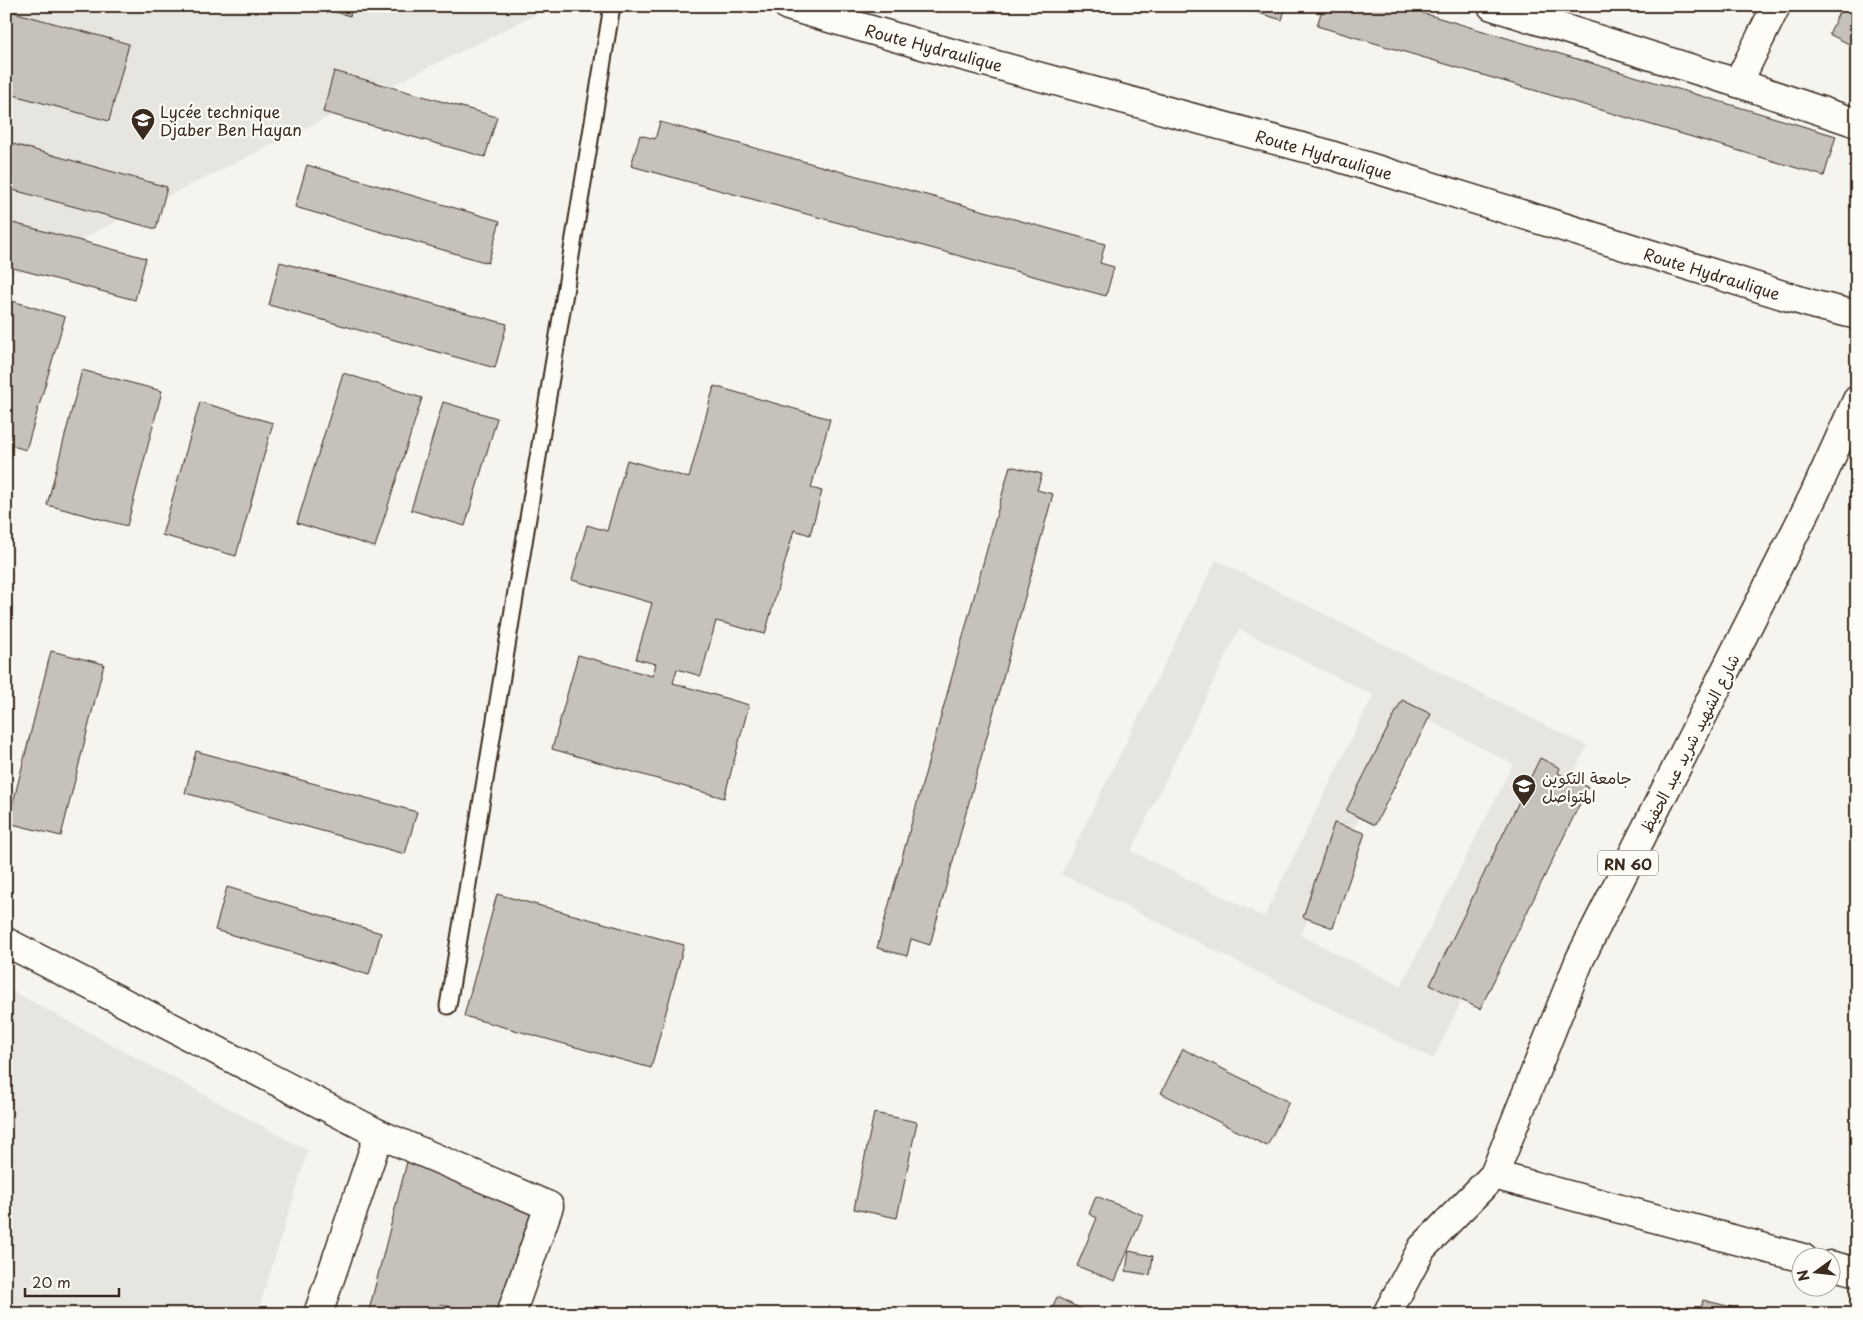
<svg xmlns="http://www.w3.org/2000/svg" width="1863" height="1320" viewBox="0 0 1863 1320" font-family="'Playpen Sans','Playpen Sans Arabic',sans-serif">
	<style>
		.built { fill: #e7e5df; fill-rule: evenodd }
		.building { fill: #c7c1bb; stroke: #3b2a1e }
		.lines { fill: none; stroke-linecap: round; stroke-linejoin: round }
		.service-casing { stroke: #3b2a1e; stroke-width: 19 }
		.minor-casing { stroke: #3b2a1e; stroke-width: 31 }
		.tertiary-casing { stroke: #3b2a1e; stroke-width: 31 }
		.secondary-casing { stroke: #3b2a1e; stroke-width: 31 }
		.primary-casing { stroke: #3b2a1e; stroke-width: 31 }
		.service { stroke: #fdfcf7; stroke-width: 15 }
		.minor { stroke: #fdfcf7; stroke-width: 28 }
		.tertiary { stroke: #fdfcf7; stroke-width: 28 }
		.secondary { stroke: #fdfcf7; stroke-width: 28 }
		.primary { stroke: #fdfcf7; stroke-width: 28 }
		.labels { text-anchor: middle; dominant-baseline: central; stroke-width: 4.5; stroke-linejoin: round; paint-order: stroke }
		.shield { fill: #fdfcf7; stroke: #75695f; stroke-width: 1 }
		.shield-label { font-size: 15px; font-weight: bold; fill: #3b2a1e }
		.street-label { font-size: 16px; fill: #3b2a1e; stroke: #fdfcf7 }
		.poi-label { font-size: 16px; fill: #3b2a1e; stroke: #fdfcf7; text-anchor: start }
	</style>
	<rect width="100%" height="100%" fill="#f5f4ee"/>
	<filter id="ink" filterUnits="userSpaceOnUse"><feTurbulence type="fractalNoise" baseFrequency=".02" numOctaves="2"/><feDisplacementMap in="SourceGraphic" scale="10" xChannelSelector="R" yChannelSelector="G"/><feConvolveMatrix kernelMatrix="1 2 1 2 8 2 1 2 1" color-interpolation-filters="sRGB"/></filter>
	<g filter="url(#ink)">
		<g class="built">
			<path d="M6,6H553L6,276Z"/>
			<path d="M1216,560L1587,746L1433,1059L1061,874ZM1239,629L1373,695L1264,917L1131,851ZM1413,712L1513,764L1401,986L1300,935Z"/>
			<path d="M7,988L308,1151L257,1314H6Z"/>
		</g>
		<g class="building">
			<path d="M314,6H353L350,16Z"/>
			<path d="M1235,6H1286L1282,20Z"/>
			<path d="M1323,6H1399L1836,136L1824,176L1317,26Z"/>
			<path d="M1842,6H1857V48L1829,34Z"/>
			<path d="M6,10L129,44L109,121L6,93Z"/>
			<path d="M334,71L497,117L485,157L323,112Z"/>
			<path d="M660,122L1105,244L1100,263L1114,267L1106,296L631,166L640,135L655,139Z"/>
			<path d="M6,142L167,187L156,229L6,188Z"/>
			<path d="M307,165L500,221L488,263L295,207Z"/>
			<path d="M13,223L146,258L135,300L6,266V250Z"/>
			<path d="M280,262L507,324L495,368L269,305Z"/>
			<path d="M6,299L65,317L26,450L6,444Z"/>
			<path d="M82,370L162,391L127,526L47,505Z"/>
			<path d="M343,373L422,398L375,547L297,523Z"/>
			<path d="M714,386L830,419L811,488L822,491L810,535L794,530L765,634L716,621L701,676L677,669L673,683L749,705L724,798L552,749L578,655L652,676L656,664L636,659L652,603L572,580L587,525L607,531L627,460L689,478Z"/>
			<path d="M200,402L273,423L236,556L162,535Z"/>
			<path d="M443,402L497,418L465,526L411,510Z"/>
			<path d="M1010,466L1042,474L1037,490L1053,494L930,945L911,939L907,956L877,948Z"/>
			<path d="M51,651L104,664L61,836L8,823Z"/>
			<path d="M6,657L11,659L6,668Z"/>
			<path d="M1402,700L1431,714L1375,825L1346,811Z"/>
			<path d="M196,751L417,812L405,854L185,793Z"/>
			<path d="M1540,758L1560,768L1558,773L1588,787L1480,1009L1430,985Z"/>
			<path d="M1334,823L1365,833L1333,928L1303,917Z"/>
			<path d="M227,887L381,933L369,975L215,930Z"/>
			<path d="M497,894L684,945L651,1068L464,1016Z"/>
			<path d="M1183,1049L1289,1102L1267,1146L1161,1093Z"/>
			<path d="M874,1113L917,1122L897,1218L854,1209Z"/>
			<path d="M407,1162L550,1199L521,1314H478L440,1304L438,1314H368Z"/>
			<path d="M1096,1196L1143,1215L1115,1281L1077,1266L1097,1218L1089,1214Z"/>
			<path d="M1129,1251L1153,1256L1150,1275L1126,1271Z"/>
			<path d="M1057,1297L1091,1314H1049Z"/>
			<path d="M1703,1300L1759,1314H1700Z"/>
		</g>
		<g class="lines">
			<defs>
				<path id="service" d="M448,1006L612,6"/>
				<g id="minor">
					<path d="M1492,6L1747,86L1857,123"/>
					<path d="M1738,83L1776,6"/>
					<path d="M6,942L379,1134L318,1314"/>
					<path d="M379,1134L549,1206L511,1314"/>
				</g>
				<g id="tertiary">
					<path d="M1494,1175L1803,1258"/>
					<path d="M1830,1265L1857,1272"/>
				</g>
				<path id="secondary" d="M788,6L933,48L1324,153L1815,305L1857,315"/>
				<path id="primary" d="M1387,1314L1422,1248L1494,1175L1580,959L1814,495L1857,400"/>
			</defs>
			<use href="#service" class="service-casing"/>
			<use href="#minor" class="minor-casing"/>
			<use href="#tertiary" class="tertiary-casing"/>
			<use href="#secondary" class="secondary-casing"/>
			<use href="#primary" class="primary-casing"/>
			<use href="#service" class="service"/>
			<use href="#minor" class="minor"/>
			<use href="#tertiary" class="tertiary"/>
			<use href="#secondary" class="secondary"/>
			<use href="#primary" class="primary"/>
		</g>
	</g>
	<defs>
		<symbol id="school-pin" viewBox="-11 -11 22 30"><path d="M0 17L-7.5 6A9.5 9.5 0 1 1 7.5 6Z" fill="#3b2a1e" stroke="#fdfcf7"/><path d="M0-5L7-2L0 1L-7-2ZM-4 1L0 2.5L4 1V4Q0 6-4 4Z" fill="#fff"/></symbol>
		<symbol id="university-pin" viewBox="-11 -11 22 30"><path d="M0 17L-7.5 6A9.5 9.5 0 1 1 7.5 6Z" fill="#3b2a1e" stroke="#fdfcf7"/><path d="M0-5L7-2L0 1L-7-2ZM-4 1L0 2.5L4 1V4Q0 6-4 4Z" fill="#fff"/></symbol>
	</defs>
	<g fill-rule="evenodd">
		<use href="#school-pin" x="129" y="106" width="28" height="38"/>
		<use href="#university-pin" x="1510" y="772" width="28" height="38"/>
	</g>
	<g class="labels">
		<rect class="shield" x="1598" y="850.5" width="60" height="25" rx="4"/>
		<g class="shield-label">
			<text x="1628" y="863">RN 60</text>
		</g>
		<g class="street-label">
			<text transform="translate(934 47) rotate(15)">Route Hydraulique</text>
			<text transform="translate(1324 154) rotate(16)">Route Hydraulique</text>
			<text transform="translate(1712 273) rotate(17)">Route Hydraulique</text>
			<text transform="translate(1689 743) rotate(-63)">شارع الشهيد شريد عبد الحفيظ</text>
		</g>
		<g class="poi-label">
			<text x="160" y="111">Lycée technique<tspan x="160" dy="18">Djaber Ben Hayan</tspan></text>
			<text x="1542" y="777">جامعة التكوين<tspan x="1542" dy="18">المتواصل</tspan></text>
		</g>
	</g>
	<rect width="1863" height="1320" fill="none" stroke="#fdfcf7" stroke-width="25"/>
	<rect x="12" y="12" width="1838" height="1295" fill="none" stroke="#3b2a1e" stroke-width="2" filter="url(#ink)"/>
	<g transform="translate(1816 1272) rotate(255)"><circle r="24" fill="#fdfcf7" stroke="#afa8a0"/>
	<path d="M0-4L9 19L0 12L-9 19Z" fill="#3b2a1e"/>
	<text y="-8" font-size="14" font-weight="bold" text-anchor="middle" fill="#3b2a1e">N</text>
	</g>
	<path d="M25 1288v8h94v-8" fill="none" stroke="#3b2a1e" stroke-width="2.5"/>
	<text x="32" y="1288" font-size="15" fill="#3b2a1e" stroke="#fdfcf7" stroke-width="4" paint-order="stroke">20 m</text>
</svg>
